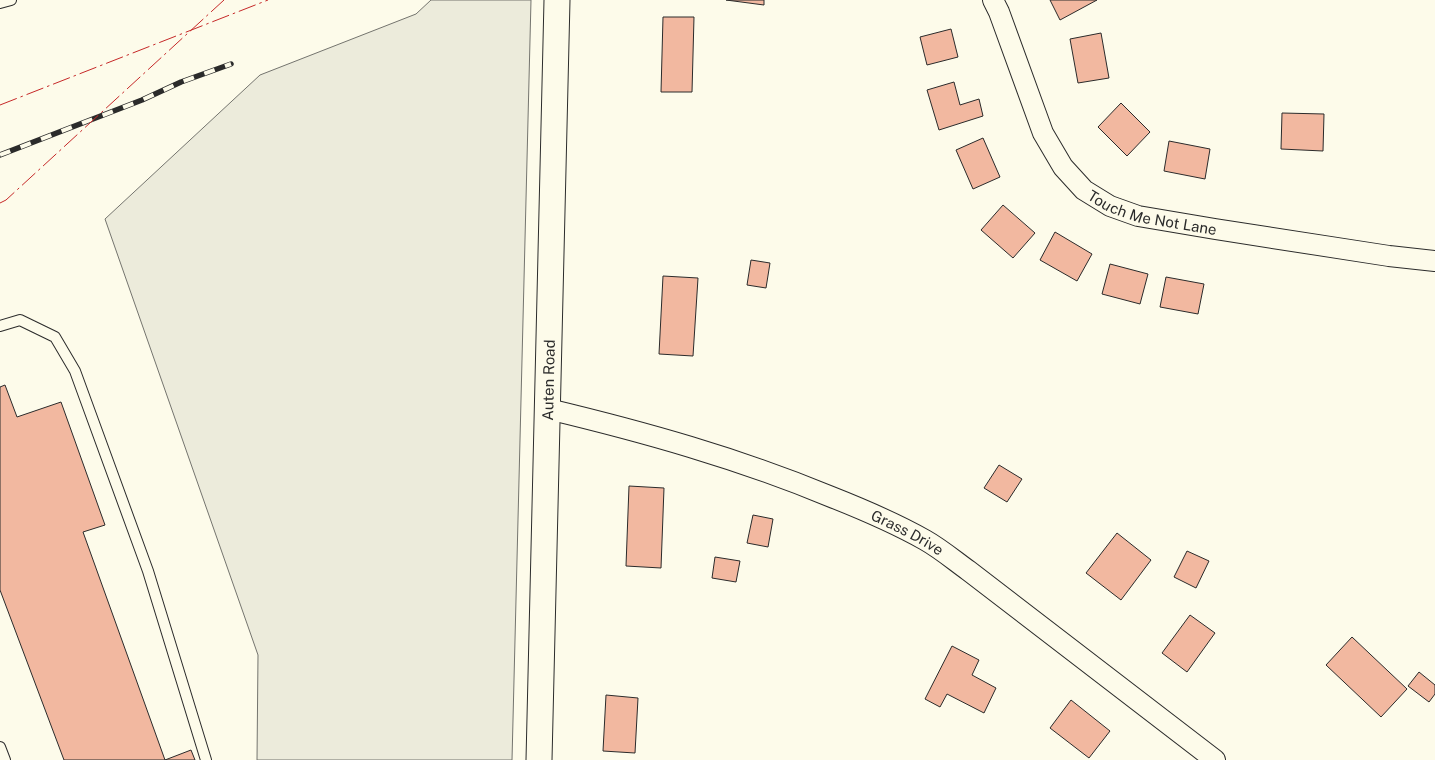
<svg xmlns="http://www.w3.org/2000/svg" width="1435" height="760" viewBox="0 0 1435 760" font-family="'Public Sans',sans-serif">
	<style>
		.green { fill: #ecebdb; stroke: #74746e }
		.building { fill: #f2b8a0; stroke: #2b2b2b }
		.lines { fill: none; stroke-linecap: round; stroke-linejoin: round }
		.service-casing { stroke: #2b2b2b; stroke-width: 12 }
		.minor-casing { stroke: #2b2b2b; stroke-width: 22 }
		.tertiary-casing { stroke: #2b2b2b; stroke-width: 27 }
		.service { stroke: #fdfbea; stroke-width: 10 }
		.minor { stroke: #fdfbea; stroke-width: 20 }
		.tertiary { stroke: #fdfbea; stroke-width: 25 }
		.rail-casing { stroke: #2b2b2b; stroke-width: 5.5 }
		.rail { stroke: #fdfbea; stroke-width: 4; stroke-dasharray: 11; stroke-linecap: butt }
		.power { stroke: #c62828; stroke-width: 1; stroke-dasharray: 18 4 2.5 4; stroke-linecap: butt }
		.labels { text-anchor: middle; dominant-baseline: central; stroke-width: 4; stroke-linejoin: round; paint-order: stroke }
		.street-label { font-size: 15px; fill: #2b2b2b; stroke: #fdfbea }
	</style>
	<rect width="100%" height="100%" fill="#fdfbea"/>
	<path class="green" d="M431,0H531L512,760H257L258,655L105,219L260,75L416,14Z"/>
	<g class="building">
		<path d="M726,0H764V5Z"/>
		<path d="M1050,0H1097L1060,20Z"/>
		<path d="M663,17H694L692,92H661Z"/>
		<path d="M951,29L958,57L927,65L920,37Z"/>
		<path d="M1101,33L1109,78L1078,83L1070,39Z"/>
		<path d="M954,82L960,105L979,99L983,116L939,130L927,90Z"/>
		<path d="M1121,103L1150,132L1127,156L1098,127Z"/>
		<path d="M1282,113L1324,114L1323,151L1281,149Z"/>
		<path d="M983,138L1000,177L973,189L956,150Z"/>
		<path d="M1169,141L1210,149L1205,179L1164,171Z"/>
		<path d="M1003,205L1035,233L1013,258L981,230Z"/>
		<path d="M1055,232L1092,254L1077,281L1040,260Z"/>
		<path d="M751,260L770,263L766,288L747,285Z"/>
		<path d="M1110,264L1148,274L1140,304L1102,294Z"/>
		<path d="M663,276L698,278L693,356L659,354Z"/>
		<path d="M1166,277L1204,284L1198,314L1160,307Z"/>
		<path d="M5,385L17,417L61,402L105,525L83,532L165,760L191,750L195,760H64L0,590V387Z"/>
		<path d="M999,465L1022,479L1007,502L984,488Z"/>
		<path d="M629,486L664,488L661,568L626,566Z"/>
		<path d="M753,515L773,519L768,547L747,543Z"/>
		<path d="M1117,533L1151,560L1121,600L1086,573Z"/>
		<path d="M1187,551L1209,561L1196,588L1174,577Z"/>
		<path d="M715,557L740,561L736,582L712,578Z"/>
		<path d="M1190,615L1215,633L1187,672L1162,653Z"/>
		<path d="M1352,637L1407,689L1381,717L1326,665Z"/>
		<path d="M952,646L979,660L972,675L996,688L984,713L947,694L940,707L925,699Z"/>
		<path d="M1419,672L1435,685V694L1429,702L1408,686Z"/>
		<path d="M606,695L638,698L635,753L603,751Z"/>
		<path d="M1071,700L1110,731L1089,758L1050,728Z"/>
	</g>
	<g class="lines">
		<defs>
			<g id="service">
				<path d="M0,3L11,0"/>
				<path d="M0,326L20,320L55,337L75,371L148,571L206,760"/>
				<path d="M0,747L5,760"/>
			</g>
			<g id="minor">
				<path id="s1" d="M993,0L999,12L1043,133L1063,167L1084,190L1110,206L1138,216L1215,229L1389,256L1435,261"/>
				<path id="s2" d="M548,409C644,432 737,458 829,496C862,509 895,523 925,540C941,549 955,561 969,571L1215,760"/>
			</g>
			<g id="tertiary">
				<path id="s3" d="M539,760L557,0"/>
			</g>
		</defs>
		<use href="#service" class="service-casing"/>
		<use href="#minor" class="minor-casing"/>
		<use href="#tertiary" class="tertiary-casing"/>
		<use href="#service" class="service"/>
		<use href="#minor" class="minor"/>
		<use href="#tertiary" class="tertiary"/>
		<defs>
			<path id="rail" d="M0,155L142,100L181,82L231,64"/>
		</defs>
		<use href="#rail" class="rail-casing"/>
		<use href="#rail" class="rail"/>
		<g class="power">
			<path d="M0,105L268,0"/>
			<path d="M0,203L6,200L224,0"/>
		</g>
	</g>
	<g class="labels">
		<g class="street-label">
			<text stroke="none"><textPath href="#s1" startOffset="286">Touch Me Not Lane</textPath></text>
			<text stroke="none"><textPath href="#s3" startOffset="380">Auten Road</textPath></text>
			<text stroke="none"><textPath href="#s2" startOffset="381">Grass Drive</textPath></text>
		</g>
	</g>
</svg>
